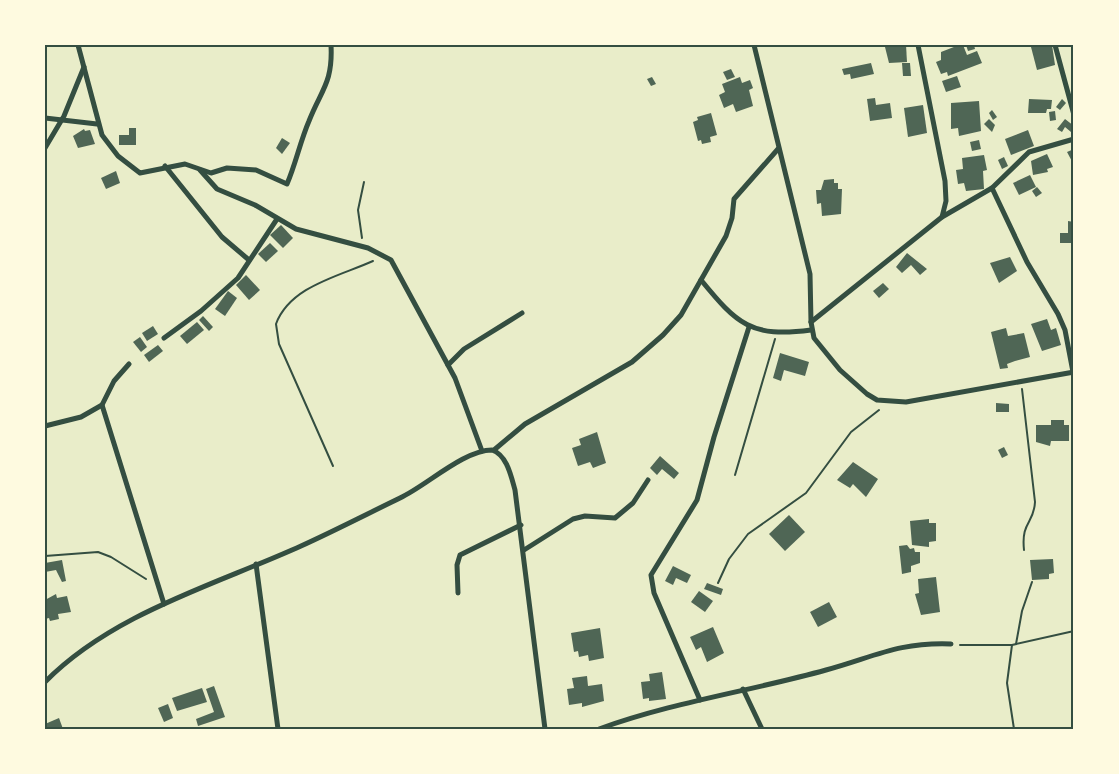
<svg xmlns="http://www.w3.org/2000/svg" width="1119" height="774" viewBox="0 0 1119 774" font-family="Quicksand,sans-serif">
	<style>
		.building { fill: #4f6655 }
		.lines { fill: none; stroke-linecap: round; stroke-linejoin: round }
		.path { stroke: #344e41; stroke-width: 2 }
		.minor { stroke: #344e41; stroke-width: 5 }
		.neatline { fill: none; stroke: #344e41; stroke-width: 2 }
	</style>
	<rect width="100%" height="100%" fill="#e9edc9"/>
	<g class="building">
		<path d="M894,45H906L907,62L889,63L885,47Z"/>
		<path d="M959,45H963L967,55L977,51L982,63L948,76L947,72L941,74L936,62L941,60V52Z"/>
		<path d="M966,45H974L975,49L968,51Z"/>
		<path d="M1034,45H1052L1055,65L1037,70L1031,47Z"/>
		<path d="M871,63L874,74L851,79L850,74L844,75L842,69Z"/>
		<path d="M902,63H910L911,76H903Z"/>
		<path d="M731,69L735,77L727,80L723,72Z"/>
		<path d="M957,76L961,87L946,92L942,81Z"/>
		<path d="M652,77L656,84L651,86L647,79Z"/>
		<path d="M740,77L742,83L750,80L753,88L749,90L753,106L736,112L733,104L724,108L719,95L725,92L722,84Z"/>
		<path d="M875,98L876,105L890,103L892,118L870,121L867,99Z"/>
		<path d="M1029,99L1052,100L1051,109H1047L1046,113H1028Z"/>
		<path d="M1062,99L1066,103L1060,110L1056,107Z"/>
		<path d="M979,101L981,131L959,136L958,128L951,129V103Z"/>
		<path d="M923,105L927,133L908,137L904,108Z"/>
		<path d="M992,110L997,117L993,120L989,113Z"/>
		<path d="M1055,111L1056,120L1050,121L1049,112Z"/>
		<path d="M711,113L717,135L710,137L711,142L702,144L701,140L698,141L693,122L698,120L697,117Z"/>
		<path d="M989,119L995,125L992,132L984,124Z"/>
		<path d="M1065,119L1074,126L1071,132L1065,127L1062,132L1057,129Z"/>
		<path d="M129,128H136V145H119V135H129Z"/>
		<path d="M84,129L85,131L90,130L95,144L78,148L73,136Z"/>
		<path d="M1028,130L1034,146L1011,155L1005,139Z"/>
		<path d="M282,138L290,143L282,154L276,148Z"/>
		<path d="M979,140L981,149L972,151L970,142Z"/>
		<path d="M1074,149V165L1067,152Z"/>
		<path d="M1047,154L1053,167L1047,169L1048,172L1033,175L1031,161Z"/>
		<path d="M984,155L987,170L983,171L984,189L966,191L964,183L958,184L956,170L963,169L962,158Z"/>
		<path d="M1004,157L1008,166L1002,169L998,160Z"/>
		<path d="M116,171L120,183L106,189L101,178Z"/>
		<path d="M1030,175L1036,187L1019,195L1013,183Z"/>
		<path d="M834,179V183H838V189H842L841,214L822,216L821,203L817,204L816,190H821L824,180Z"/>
		<path d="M1037,187L1042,193L1036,197L1032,191Z"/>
		<path d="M1068,221L1074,222V243H1060V233H1068Z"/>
		<path d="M281,225L293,238L283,248L270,235Z"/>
		<path d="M270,243L278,251L266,262L258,254Z"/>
		<path d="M907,253L927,269L920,275L911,265L902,273L896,267Z"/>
		<path d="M1010,257L1017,271L999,283L990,263Z"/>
		<path d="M246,275L260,290L249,300L236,285Z"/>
		<path d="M883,283L889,289L879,298L873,291Z"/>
		<path d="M228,291L237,298L225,316L215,309Z"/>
		<path d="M203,316L213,327L209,331L199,320Z"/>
		<path d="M1047,319L1051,330L1056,328L1061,345L1042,351L1031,324Z"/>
		<path d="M197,322L204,330L187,344L180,336Z"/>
		<path d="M153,326L158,334L147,341L142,333Z"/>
		<path d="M1006,328L1008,336L1024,333L1030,357L1015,361L1007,364L1008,368L1000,369L991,332Z"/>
		<path d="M140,337L147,347L141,352L133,342Z"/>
		<path d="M158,345L163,351L149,362L144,355Z"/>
		<path d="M780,353L809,362L805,376L784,370L781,381L773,378Z"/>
		<path d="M996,403L1009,404V412H996Z"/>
		<path d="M1051,420H1064V425H1069V441H1051L1050,446L1036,442V425H1051Z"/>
		<path d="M597,432L606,463L593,468L590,462L578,466L572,448L581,445L579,439Z"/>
		<path d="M1004,447L1008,455L1002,458L998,450Z"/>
		<path d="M660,456L679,473L674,479L662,469L657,475L650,468Z"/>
		<path d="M853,462L878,479L866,497L853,484L850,488L837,480Z"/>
		<path d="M789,515L805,532L785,551L769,534Z"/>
		<path d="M929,519V523H936V541L929,542V547L912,545L910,521Z"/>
		<path d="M907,545L910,549L914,548L915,552H920V563L911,566V572L902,574L899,546Z"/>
		<path d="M1053,559L1054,573L1049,574V579L1032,580L1030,560Z"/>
		<path d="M62,560L66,581L62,582L56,570L45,572V563Z"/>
		<path d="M673,566L691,575L687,583L676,578L673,585L665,581Z"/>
		<path d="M936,577L940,612L921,615L915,594L919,593L918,579Z"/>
		<path d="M707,583L723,589L721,595L704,589Z"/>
		<path d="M699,591L713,601L705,612L691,602Z"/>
		<path d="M56,594L57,598L67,596L71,612L58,614L59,619L50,621L49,618L45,619V600Z"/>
		<path d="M829,602L837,617L818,627L810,612Z"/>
		<path d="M713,627L724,653L707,662L701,647L696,650L690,637Z"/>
		<path d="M600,628L604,658L589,661L588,655L579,657L578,651L574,652L571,633Z"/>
		<path d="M662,672L666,699L649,701V698L643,699L641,682L650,681L649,674Z"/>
		<path d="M587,676L588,686L602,684L604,701L582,707V703L569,705L567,689L574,688L572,678Z"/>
		<path d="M214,686L225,717L198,726L196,719L214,712L206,689Z"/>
		<path d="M202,688L207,702L177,711L172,698Z"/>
		<path d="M168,704L173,718L164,722L158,708Z"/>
		<path d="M59,718L63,729H45V724Z"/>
	</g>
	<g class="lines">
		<g class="path">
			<path d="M362,238L358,210L364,182"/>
			<path d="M1022,389L1035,502C1034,524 1021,521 1024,550"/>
			<path d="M333,466L279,344L276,324C290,286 340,276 373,261"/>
			<path d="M735,475L775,339"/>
			<path d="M45,556L98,552L111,557L146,579"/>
			<path d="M718,583L729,559L748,534L806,493L851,432L879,410"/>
			<path d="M1016,644L1022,611L1032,582"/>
			<path d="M960,645H1012L1074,631"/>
			<path d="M1012,645L1007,683L1014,729"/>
		</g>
		<g class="minor">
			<path d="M78,45L102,135L118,156L140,173L185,164L211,173L227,168L256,170L287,184C296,163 300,142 309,121C321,90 333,83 331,45"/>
			<path d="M754,45L810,274L811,322L814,338L840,370L867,394L877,400L906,402L1074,372"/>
			<path d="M918,45L945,181L946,201L942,217"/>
			<path d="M1055,45L1074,115"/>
			<path d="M45,118L97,124"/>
			<path d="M45,148L64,116L84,67"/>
			<path d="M165,166L222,237L249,260"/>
			<path d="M200,170L217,189L255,205L296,229L368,248L391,260L455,378L482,451"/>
			<path d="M992,188L1027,262L1058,314L1065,330L1073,372"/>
			<path d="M701,280C737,324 751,338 811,330"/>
			<path d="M811,322L942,217L992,188L1029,152L1074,139"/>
			<path d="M164,338L201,311L238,278L277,219"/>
			<path d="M129,364L114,381L102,405L164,604"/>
			<path d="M448,365L464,349L522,313"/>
			<path d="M45,426L81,417L102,405"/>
			<path d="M494,450L525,424L632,362L663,335L681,315L726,236L732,218L734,199L778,149"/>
			<path d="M524,550L573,519L585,516L615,518L633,503L648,480"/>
			<path d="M256,564L278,729"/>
			<path d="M458,593L457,565L460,555L521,525"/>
			<path d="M45,682C113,613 215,585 301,546C334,531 367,514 400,498C426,486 464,450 492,450C507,455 511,476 515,490L545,729"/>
			<path d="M743,689L762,729"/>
			<path d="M700,700L654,593L651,575L697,500L714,437L749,327"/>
			<path d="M599,729C673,702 751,691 826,670C874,657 898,642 951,644"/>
		</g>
	</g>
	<rect width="1119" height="774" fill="none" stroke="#fefae0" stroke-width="93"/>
	<rect x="46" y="46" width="1026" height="682" class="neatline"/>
</svg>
